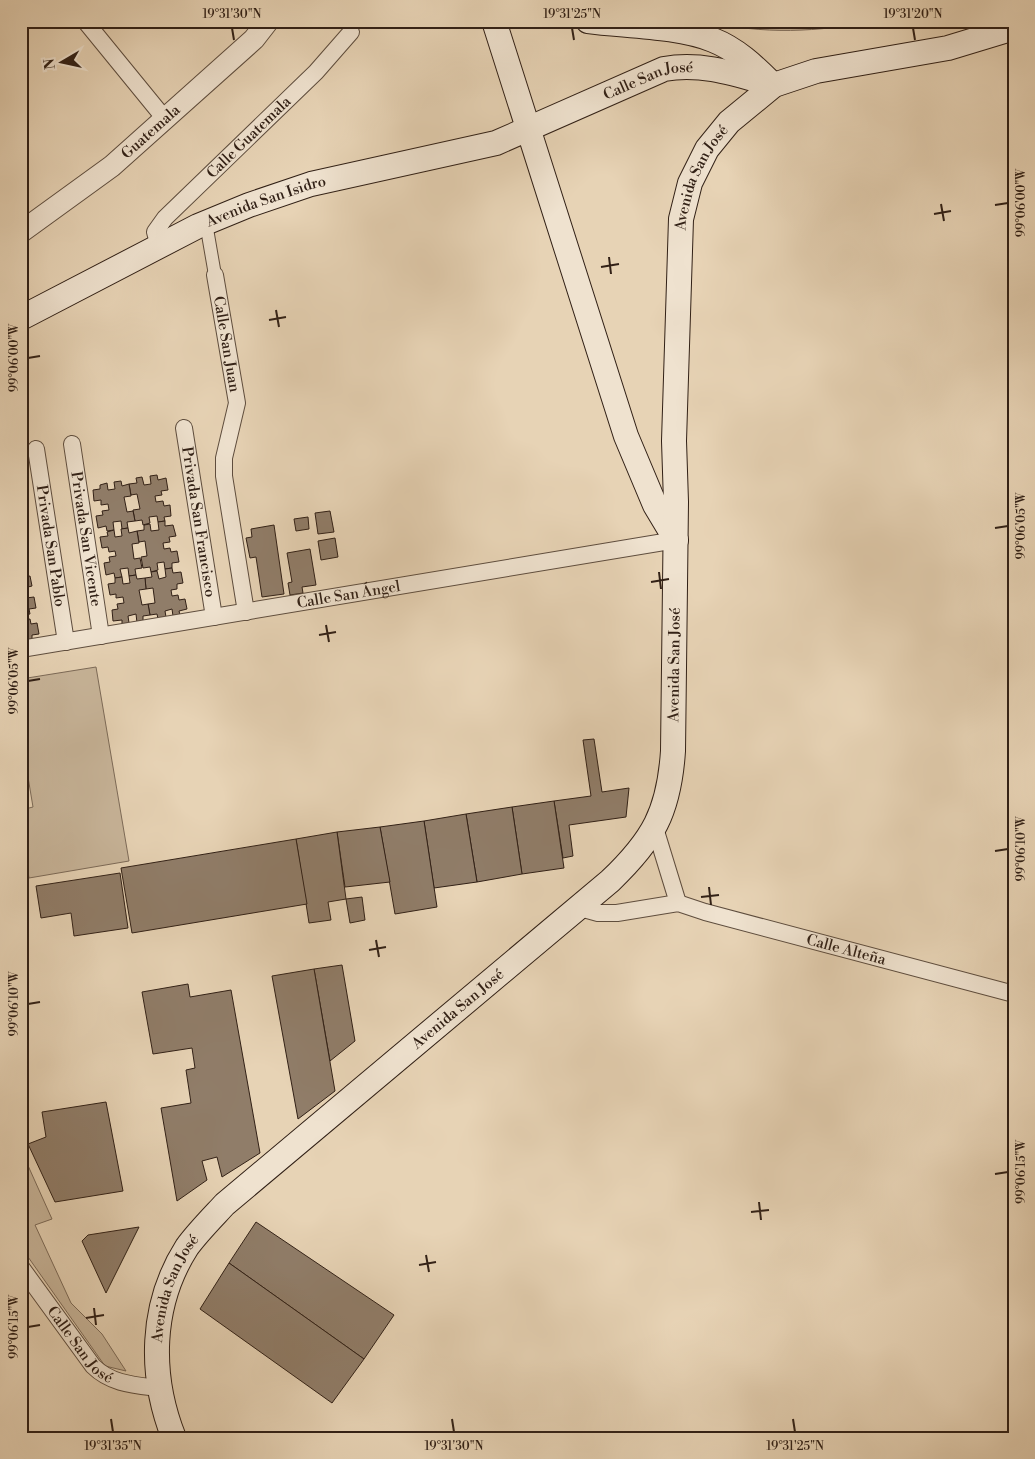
<svg xmlns="http://www.w3.org/2000/svg" width="1035" height="1459" viewBox="0 0 1035 1459" font-family="'Libre Bodoni',serif">
	<style>
		.green { fill: #c8b59a; stroke: #7c6a58 }
		.building { fill: #907d69; stroke: #312016 }
		.lines { fill: none; stroke-linecap: round; stroke-linejoin: round }
		.pedestrian-casing { stroke: #5e4d3e; stroke-width: 14 }
		.minor-casing { stroke: #5e4d3e; stroke-width: 18 }
		.tertiary-casing { stroke: #5e4d3e; stroke-width: 23 }
		.secondary-casing { stroke: #312016; stroke-width: 26 }
		.pedestrian { stroke: #efe2cf; stroke-width: 12 }
		.minor { stroke: #efe2cf; stroke-width: 16 }
		.tertiary { stroke: #efe2cf; stroke-width: 21 }
		.secondary { stroke: #efe2cf; stroke-width: 24 }
		.ticks { fill: none; stroke: #312016; stroke-width: 2 }
		.labels { text-anchor: middle; dominant-baseline: central; stroke-width: 4; stroke-linejoin: round; paint-order: stroke }
		.street-label { font-size: 15px; fill: #312016; stroke: #efe2cf }
		.neatline { fill: none; stroke: #312016; stroke-width: 2 }
		.ticks-label { font-size: 12px; text-anchor: middle; fill: #312016 }
	</style>
	<rect width="100%" height="100%" fill="#e7d3b5"/>
	<filter id="stains"><feTurbulence type="fractalNoise" baseFrequency=".004" numOctaves="4"/><feColorMatrix values="0 0 0 0 .2 0 0 0 0 .09 0 0 0 0 .02 0 0 0 .5 -.17"/></filter>
	<radialGradient id="worn" r=".72"><stop offset=".6" stop-color="#630" stop-opacity="0"/><stop offset="1" stop-color="#630" stop-opacity=".3"/></radialGradient>
	<g class="green">
		<path d="M705,21H876C817,32 764,35 705,21Z"/>
		<path d="M96,667L129,861L29,878L21,831V810L33,807L21,735V679Z"/>
		<path d="M21,1150L52,1219L35,1225L71,1303L102,1334L126,1371L105,1366L21,1247Z"/>
	</g>
	<g class="building">
		<path d="M157,475L158,480L166,478L168,490L161,491L162,495L155,496L156,502L163,501L164,506L170,505L171,516L164,517L165,521L158,522L157,516L149,517L150,523L143,525L142,520L135,521L133,510L140,509L137,494L131,495L129,484L137,483L136,478L142,477L144,485L151,484L150,476Z"/>
		<path d="M121,481L122,486L129,484L131,496L124,497L127,512L133,511L135,521L127,522L128,528L122,529L121,521L113,522L114,530L107,531L106,526L98,528L96,516L103,515L102,511L109,510L108,504L101,505V500L94,501L93,490L100,489V485L107,483L108,490L115,489L114,482Z"/>
		<path d="M330,511L334,532L318,534L315,513Z"/>
		<path d="M308,517L309,529L296,531L294,519Z"/>
		<path d="M165,521V526L173,525L176,536L169,537L170,542L163,543L164,549L170,548L171,552L177,551L179,562L172,563V568L165,569L164,562L157,563L158,570L151,572L150,567L143,568L141,557L147,556L145,541L139,542L137,531L144,530V525L150,524L151,531L159,530L158,522Z"/>
		<path d="M274,525L284,594L262,597L256,557L250,558L246,538L252,537L251,529Z"/>
		<path d="M128,528L129,533L137,531L139,543L132,544L134,559L140,558L142,568L135,569L136,575L129,576L128,568L120,569L122,577L115,578L114,573L106,575L104,563L110,562L109,557L116,556L115,551L109,552L108,547L102,548L100,537L108,536L107,532L114,530L115,537L122,536L121,529Z"/>
		<path d="M335,538L338,557L321,560L318,541Z"/>
		<path d="M26,549L28,560L22,561L21,566V550Z"/>
		<path d="M310,549L316,585L302,587L303,593L290,595L288,583L292,582L287,553Z"/>
		<path d="M172,568L173,573L181,572L183,583L177,584V589L171,590L172,596L178,595L179,600L185,599L187,609L179,611L180,615L173,616L172,609L165,611L166,617L158,619L157,614L150,615L148,604L155,603L153,588L146,589L145,578L152,577L151,572L157,571L159,579L166,577L165,569Z"/>
		<path d="M21,572H23L24,577L30,576L32,586L24,588L25,592H21Z"/>
		<path d="M136,575L137,579L145,578L146,589L139,590L142,605L148,604L150,615L143,616V622L137,623L136,614L128,616L129,623L122,624V620L113,621L112,610L118,609L117,604L124,603L123,597L116,598V594L110,595L108,584L115,583V578L122,577L123,584L130,583L129,576Z"/>
		<path d="M25,593L26,598L34,597L36,608L29,609L30,614L23,615L24,620L30,619L31,624L37,623L39,634L32,635V640L26,641L24,634L21,635V594Z"/>
		<path d="M594,739L602,792L629,788L626,817L569,825L573,856L563,858L554,801L591,796L583,740Z"/>
		<path d="M25,786L27,797L21,798V787Z"/>
		<path d="M554,801L564,868L522,874L512,807Z"/>
		<path d="M512,807L522,874L477,882L466,814Z"/>
		<path d="M466,814L477,882L434,888L424,821Z"/>
		<path d="M424,821L437,907L395,914L380,827Z"/>
		<path d="M380,827L390,882L345,887L337,832Z"/>
		<path d="M337,832L346,899L328,902L331,920L309,923L296,839Z"/>
		<path d="M296,839L307,904L132,933L121,868Z"/>
		<path d="M120,873L128,928L74,936L71,913L41,918L36,886Z"/>
		<path d="M23,895L26,917H21V896Z"/>
		<path d="M362,897L365,920L350,923L346,899Z"/>
		<path d="M342,965L355,1041L330,1061L314,969Z"/>
		<path d="M314,969L335,1091L298,1119L272,976Z"/>
		<path d="M188,984L190,997L231,990L260,1153L222,1177L217,1157L202,1161L207,1180L177,1201L161,1108L191,1103L186,1070L195,1068L192,1048L153,1054L142,992Z"/>
		<path d="M106,1102L123,1191L55,1202L28,1144L46,1137L42,1112Z"/>
		<path d="M256,1222L394,1315L364,1359L229,1263Z"/>
		<path d="M139,1227L106,1293L82,1241L88,1235Z"/>
		<path d="M229,1263L364,1359L332,1403L200,1309Z"/>
	</g>
	<g class="lines">
		<defs>
			<path id="pedestrian" d="M206,223L215,275"/>
			<g id="minor">
				<path d="M85,21L165,119"/>
				<path id="s1" d="M159,247L155,232L165,218L316,72L351,32"/>
				<path id="s2" d="M215,275L237,403L224,458V476L246,612"/>
				<path id="s3" d="M184,428L214,617"/>
				<path id="s4" d="M72,444L101,636"/>
				<path id="s5" d="M36,449L66,642"/>
				<path id="s6" d="M21,649L676,540"/>
				<path d="M655,828L678,903"/>
				<path id="s7" d="M580,908L598,913H617L678,903L705,912L1014,994"/>
				<path id="s8" d="M21,1267L93,1366C111,1384 134,1385 159,1388"/>
			</g>
			<g id="tertiary">
				<path id="s9" d="M21,232L112,166L254,39L268,21"/>
			</g>
			<g id="secondary">
				<path d="M494,21L626,436L655,505L676,540"/>
				<path d="M588,21C626,26 678,26 713,40C736,49 754,66 771,83"/>
				<path id="s10" d="M21,318L198,226L249,205L311,184L496,143L664,69C703,62 738,75 774,85"/>
				<path id="s11" d="M174,1438C149,1375 150,1305 187,1247C198,1232 212,1218 225,1204L610,881C653,840 669,812 673,751L676,502L674,441L681,219L690,183L707,149L729,122L774,85L816,71L948,48L1014,28"/>
			</g>
		</defs>
		<use href="#pedestrian" class="pedestrian-casing"/>
		<use href="#minor" class="minor-casing"/>
		<use href="#tertiary" class="tertiary-casing"/>
		<use href="#secondary" class="secondary-casing"/>
		<use href="#pedestrian" class="pedestrian"/>
		<use href="#minor" class="minor"/>
		<use href="#tertiary" class="tertiary"/>
		<use href="#secondary" class="secondary"/>
	</g>
	<path class="ticks" d="M232,28L234,40M572,28L574,40M913,28L915,40M941,204L944,221M995,205L1008,203M934,214L951,211M609,257L611,274M601,267L619,264M276,310L279,327M269,320L286,317M28,358L40,356M995,528L1008,526M659,572L661,589M651,582L669,579M326,625L329,642M319,635L336,632M28,681L40,679M995,851L1008,849M709,887L711,905M701,897L719,895M376,940L379,957M369,950L386,947M28,1004L40,1002M995,1174L1008,1172M759,1202L761,1220M751,1212L769,1210M426,1255L429,1272M419,1265L436,1262M94,1308L96,1325M86,1318L104,1315M28,1327L40,1325M111,1419L113,1432M452,1419L454,1432M793,1419L795,1432"/>
	<g class="labels">
		<g class="street-label">
			<text stroke="none"><textPath href="#s10" startOffset="675">Calle San José</textPath></text>
			<text stroke="none"><textPath href="#s9" startOffset="164">Guatemala</textPath></text>
			<text stroke="none"><textPath href="#s1" startOffset="149">Calle Guatemala</textPath></text>
			<text stroke="none"><textPath href="#s11" startOffset="1486">Avenida San José</textPath></text>
			<text stroke="none"><textPath href="#s10" startOffset="272">Avenida San Isidro</textPath></text>
			<text stroke="none"><textPath href="#s2" startOffset="70">Calle San Juan</textPath></text>
			<text stroke="none"><textPath href="#s3" startOffset="95">Privada San Francisco</textPath></text>
			<text stroke="none"><textPath href="#s4" startOffset="96">Privada San Vicente</textPath></text>
			<text stroke="none"><textPath href="#s5" startOffset="98">Privada San Pablo</textPath></text>
			<text stroke="none"><textPath href="#s6" startOffset="332">Calle San Ángel</textPath></text>
			<text stroke="none"><textPath href="#s11" startOffset="994">Avenida San José</textPath></text>
			<text stroke="none"><textPath href="#s7" startOffset="274">Calle Alteña</textPath></text>
			<text stroke="none"><textPath href="#s11" startOffset="560">Avenida San José</textPath></text>
			<text stroke="none"><textPath href="#s11" startOffset="155">Avenida San José</textPath></text>
			<text stroke="none"><textPath href="#s8" startOffset="98">Calle San José</textPath></text>
		</g>
	</g>
	<rect width="1035" height="1459" fill="none" stroke="#e7d3b5" stroke-width="55"/>
	<g transform="translate(62 62) rotate(261)" stroke="#efe2cf" stroke-width="4" paint-order="stroke">
	<path d="M0-4L9 19L0 12L-9 19Z" fill="#312016"/>
	<text y="-8" font-size="14" font-weight="bold" text-anchor="middle" fill="#312016">N</text>
	</g>
	<rect x="28" y="28" width="980" height="1404" class="neatline"/>
	<g class="ticks-label">
		<text x="232" y="18">19°31'30"N</text>
		<text x="572" y="18">19°31'25"N</text>
		<text x="913" y="18">19°31'20"N</text>
		<text transform="translate(1021 203) rotate(-90)" y="4">99°06'00"W</text>
		<text transform="translate(14 358) rotate(-90)" y="4">99°06'00"W</text>
		<text transform="translate(1021 526) rotate(-90)" y="4">99°06'05"W</text>
		<text transform="translate(14 681) rotate(-90)" y="4">99°06'05"W</text>
		<text transform="translate(1021 849) rotate(-90)" y="4">99°06'10"W</text>
		<text transform="translate(14 1004) rotate(-90)" y="4">99°06'10"W</text>
		<text transform="translate(1021 1172) rotate(-90)" y="4">99°06'15"W</text>
		<text transform="translate(14 1327) rotate(-90)" y="4">99°06'15"W</text>
		<text x="113" y="1450">19°31'35"N</text>
		<text x="454" y="1450">19°31'30"N</text>
		<text x="795" y="1450">19°31'25"N</text>
	</g>
	<rect width="100%" height="100%" filter="url(#stains)"/>
	<rect width="100%" height="100%" fill="url(#worn)"/>
</svg>
